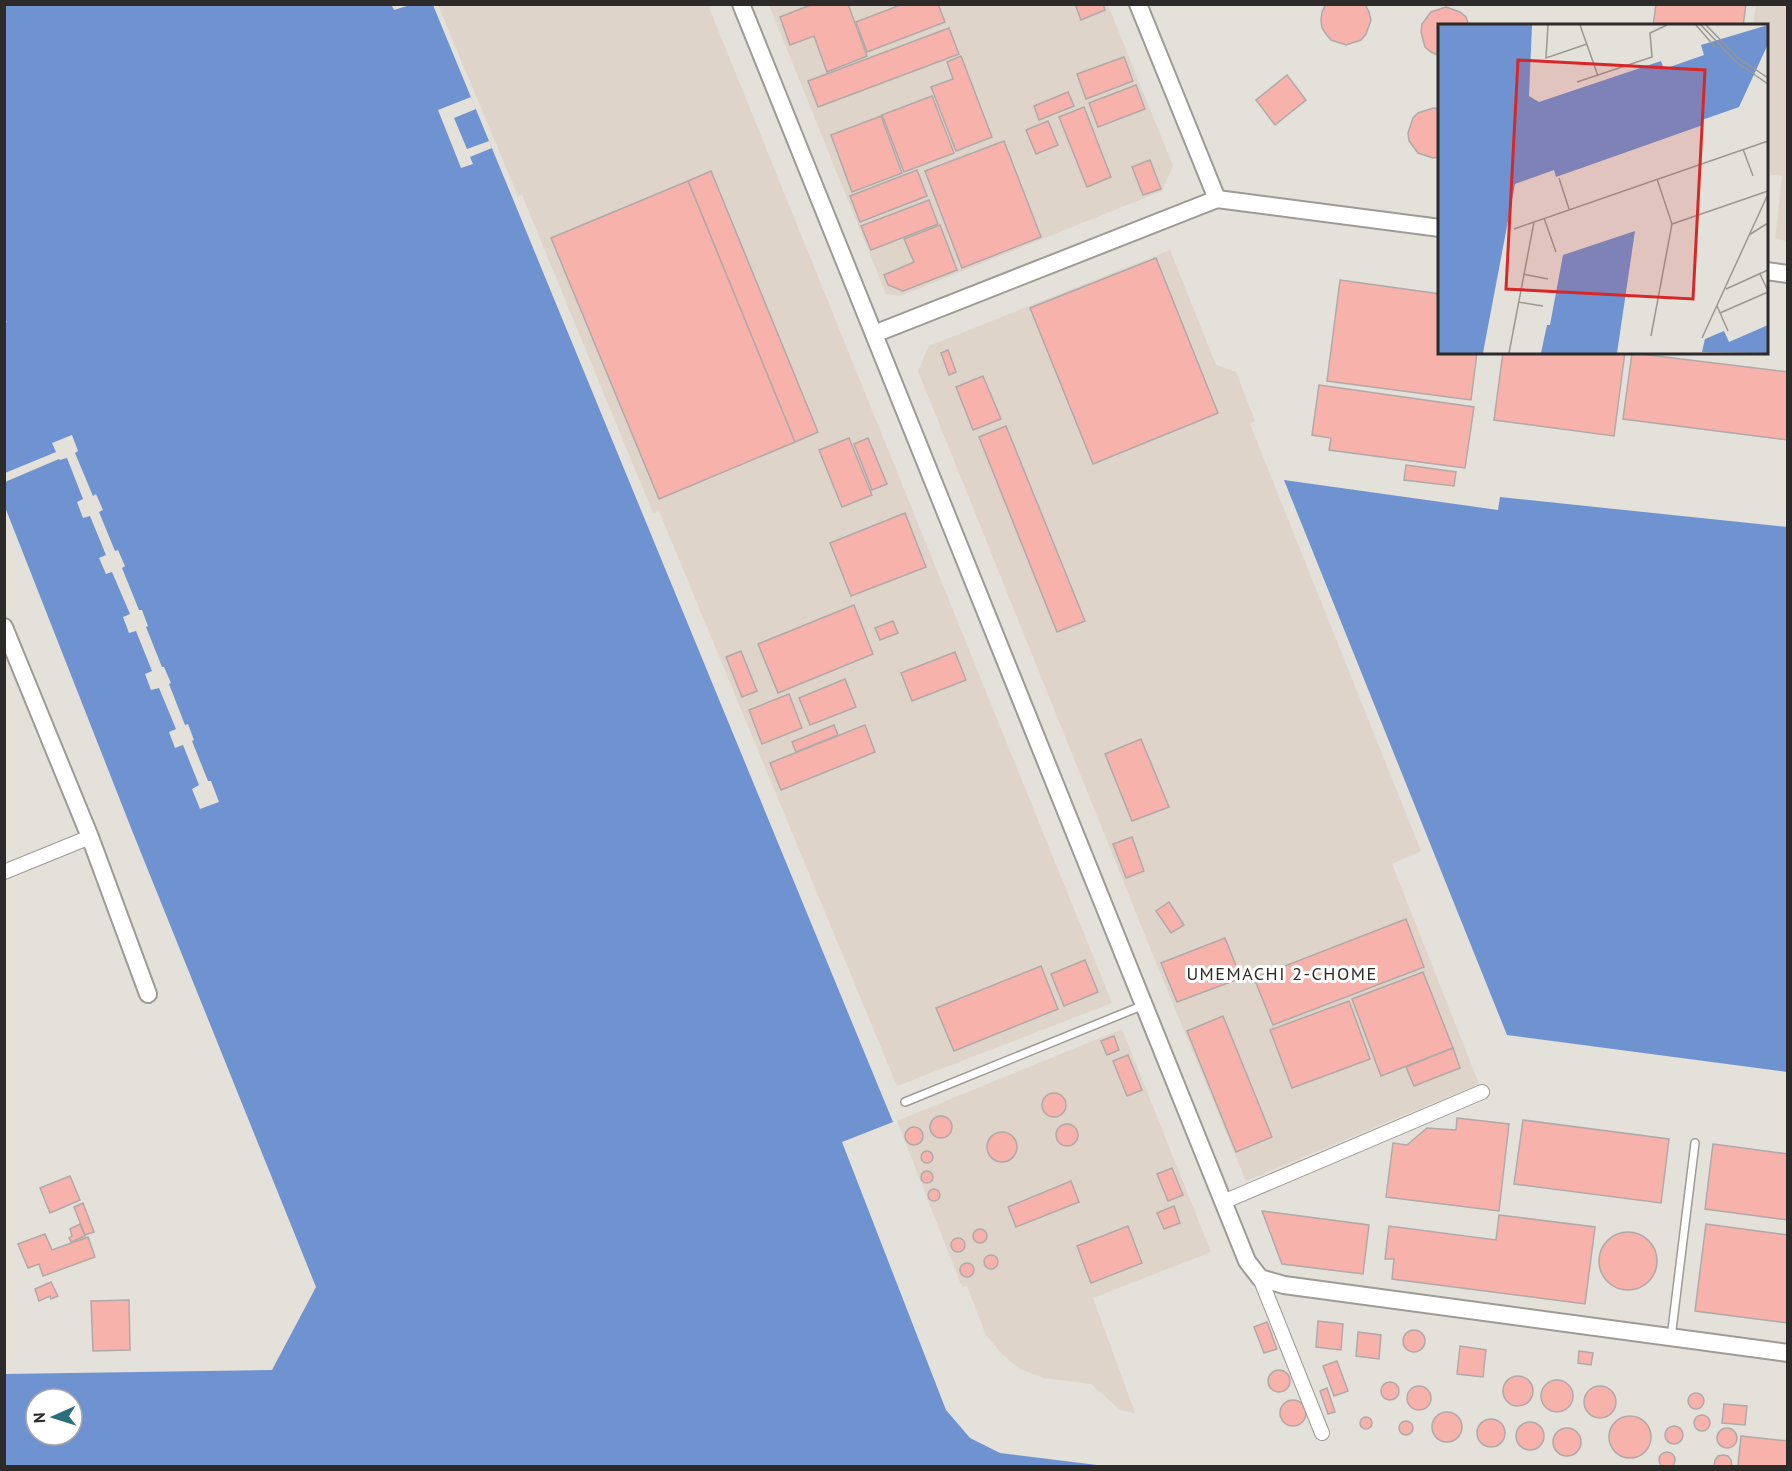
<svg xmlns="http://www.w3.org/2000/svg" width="1792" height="1471" viewBox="0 0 1792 1471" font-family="'PT Sans',sans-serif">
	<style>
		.built { fill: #ded4c9 }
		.water { fill: #6f92d0; fill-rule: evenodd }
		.pier { fill: #e4e0da }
		.building { fill: #f7b2ac; stroke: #b1a9a8; stroke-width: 1.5 }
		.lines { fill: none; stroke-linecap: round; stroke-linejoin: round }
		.service-casing { stroke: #9e9a94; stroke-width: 10 }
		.minor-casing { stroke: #9e9a94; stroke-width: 16 }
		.tertiary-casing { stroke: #9e9a94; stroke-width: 20 }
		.service { stroke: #fff; stroke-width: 7 }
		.minor { stroke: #fff; stroke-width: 14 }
		.tertiary { stroke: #fff; stroke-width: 16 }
		.labels { text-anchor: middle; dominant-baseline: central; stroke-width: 6; stroke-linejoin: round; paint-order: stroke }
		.neighbourhood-label { font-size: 18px; letter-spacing: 1.5px; fill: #2d2a25; stroke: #fff }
		.inset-road { fill: none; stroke: #9a9893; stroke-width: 1.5 }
		.view { fill: #d62828; fill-opacity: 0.15; stroke: #d62828; stroke-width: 3 }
		.inset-edge { fill: none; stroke: #2c2b29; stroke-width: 3 }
	</style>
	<rect width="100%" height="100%" fill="#e4e0da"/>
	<g class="built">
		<path d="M438,5H708L1112,1003L897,1086L659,511L653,513L522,195L518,196Z"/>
		<path d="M769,5H1108L1173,166L1162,191L900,296L886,294Z"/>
		<path d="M1756,5H1787V241L1775,239L1782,176L1767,174L1766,26L1753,25Z"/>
		<path d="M1170,250L1216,365L1236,372L1255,421L1250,424L1421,851L1392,864L1479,1084L1246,1181L1153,955L918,371L929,346Z"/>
		<path d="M1122,1029L1211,1252L1093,1298L1135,1413L1120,1410L1091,1384L1044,1378L1020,1369L1002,1354L986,1335L967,1286L962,1287L897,1121Z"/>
	</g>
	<g class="water">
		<path d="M391,4L394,10L410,5H433L893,1122L842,1142L946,1410L970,1438L1000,1453L1105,1466H5V1374L272,1370L316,1287L133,833L5,507L4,323L7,322L4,317L5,5ZM36,1399H72V1435H36Z"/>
		<path d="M1284,480L1498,510L1500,497L1787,527V1072L1507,1035Z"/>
	</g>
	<g class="pier">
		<path d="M471,97L476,109L454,118L467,149L489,141L492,148L470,157L473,164L461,168L438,110Z"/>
		<path d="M72,435L78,451L75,453L93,496L96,494L103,510L99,512L115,551L118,550L125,566L122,568L139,610H142L148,626L146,627L162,667H164L171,683L169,684L185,725L188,724L194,740L192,741L208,781H211L219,802L200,809L192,789L199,785L183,745L175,748L169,732L176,729L159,688L151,690L145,674L152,671L136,631L129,633L123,617L130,614L112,572L106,574L99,558L106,555L90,516L83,518L77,502L83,499L67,458L60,460L59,459L5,482V473L56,452L52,443Z"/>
	</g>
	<g class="building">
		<path d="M813,4H848L867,56L827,72L814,36L790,45L780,17Z"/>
		<path d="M903,4H938L945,22L867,52L856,22Z"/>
		<path d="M1075,4H1103L1105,10L1081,20Z"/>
		<path d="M1365,4L1369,12L1371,20L1366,34L1361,40L1346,45L1331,40L1326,34L1322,28L1321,20L1322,12L1326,4Z"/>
		<path d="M1656,4H1746L1743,26H1653Z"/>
		<path d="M1446,7L1460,12L1466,17L1469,26H1440V56L1431,52L1425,47L1421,32L1422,24L1431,12Z"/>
		<path d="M949,28L959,54L818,107L808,81Z"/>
		<path d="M961,56L992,137L956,151L931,87L953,79L947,62Z"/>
		<path d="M1124,57L1133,81L1086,99L1077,74Z"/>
		<path d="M1287,75L1306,100L1275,125L1256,100Z"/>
		<path d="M1136,85L1145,109L1098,127L1089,103Z"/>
		<path d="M1068,92L1074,106L1039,120L1034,106Z"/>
		<path d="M932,96L954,153L904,172L882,115Z"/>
		<path d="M1084,107L1111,177L1087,187L1059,117Z"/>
		<path d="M1433,108L1440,109V157L1433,158L1418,153L1409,141L1408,133L1413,118L1418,113Z"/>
		<path d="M881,116L902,173L852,192L831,135Z"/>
		<path d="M1048,121L1058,145L1036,154L1026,130Z"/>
		<path d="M1004,141L1041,237L962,268L925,171Z"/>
		<path d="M1150,160L1161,189L1143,195L1132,167Z"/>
		<path d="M917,170L927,196L860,222L850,196Z"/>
		<path d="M711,171L818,432L795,442L688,181Z"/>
		<path d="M688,181L795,442L659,499L551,238Z"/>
		<path d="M929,200L938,224L871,250L861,226Z"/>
		<path d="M940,225L957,270L903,291L888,285L884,275L914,262L904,239Z"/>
		<path d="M1156,258L1218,413L1093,464L1030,308Z"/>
		<path d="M1340,280L1440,294V352H1477L1471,400L1327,381Z"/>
		<path d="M948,350L956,372L949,375L941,353Z"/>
		<path d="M1503,352H1625L1614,436L1494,420Z"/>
		<path d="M1632,353L1788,372V440L1623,419Z"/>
		<path d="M983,376L1001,419L973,430L956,387Z"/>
		<path d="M1319,385L1474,407L1465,468L1329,450L1331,438L1312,435Z"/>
		<path d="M1006,426L1085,621L1057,632L979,437Z"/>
		<path d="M849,438L872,495L842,507L819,450Z"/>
		<path d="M868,438L887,484L872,490L854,444Z"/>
		<path d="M1406,465L1456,472L1454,486L1404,480Z"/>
		<path d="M905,513L926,567L851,596L830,543Z"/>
		<path d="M854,605L873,654L778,693L758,644Z"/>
		<path d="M893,621L898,633L880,640L875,628Z"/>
		<path d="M741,651L757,691L742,697L726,657Z"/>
		<path d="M955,652L966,680L912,701L901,673Z"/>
		<path d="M845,679L856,707L810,725L799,698Z"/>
		<path d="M789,694L802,728L762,744L749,710Z"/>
		<path d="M834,725L838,735L796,752L792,742Z"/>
		<path d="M865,725L875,752L781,790L770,763Z"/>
		<path d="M1141,739L1169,807L1132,821L1105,754Z"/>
		<path d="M1132,837L1144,871L1126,878L1113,844Z"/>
		<path d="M1169,902L1184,925L1171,933L1156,911Z"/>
		<path d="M1406,919L1424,967L1273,1025L1254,978Z"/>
		<path d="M1225,938L1241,978L1177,1002L1161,963Z"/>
		<path d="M1085,960L1098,992L1064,1006L1051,974Z"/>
		<path d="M1041,966L1058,1009L954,1051L936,1008Z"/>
		<path d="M1423,972L1453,1048L1381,1076L1352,999Z"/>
		<path d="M1349,1001L1370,1059L1292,1088L1270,1030Z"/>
		<path d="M1223,1016L1272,1137L1236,1152L1187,1031Z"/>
		<path d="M1114,1036L1119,1050L1107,1055L1101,1041Z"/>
		<path d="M1453,1048L1460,1068L1414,1086L1406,1067Z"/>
		<path d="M1128,1055L1142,1090L1127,1096L1113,1061Z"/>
		<circle cx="1054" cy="1105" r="12"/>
		<circle cx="941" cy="1127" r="11"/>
		<path d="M1457,1118L1509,1124L1499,1211L1386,1197L1393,1143L1407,1145L1427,1128L1456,1130Z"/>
		<path d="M1523,1120L1669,1139L1661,1203L1514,1184Z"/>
		<circle cx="1067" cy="1135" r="11"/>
		<circle cx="914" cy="1136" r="9"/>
		<circle cx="1002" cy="1147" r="15"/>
		<path d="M1713,1144L1788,1154V1220L1705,1209Z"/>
		<circle cx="927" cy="1157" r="6"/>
		<path d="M1172,1168L1183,1195L1168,1201L1157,1174Z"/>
		<circle cx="927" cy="1177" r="6"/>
		<path d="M70,1176L80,1200L50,1213L40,1188Z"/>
		<path d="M1071,1181L1079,1202L1016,1227L1008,1207Z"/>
		<circle cx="934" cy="1195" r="6"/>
		<path d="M83,1203L94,1232L85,1235L74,1207Z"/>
		<path d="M1174,1206L1180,1223L1164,1229L1157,1213Z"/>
		<path d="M1262,1211L1369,1225L1363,1274L1282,1264Z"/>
		<path d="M1499,1215L1595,1227L1585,1304L1392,1279L1394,1259H1385L1389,1226L1496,1240Z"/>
		<path d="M80,1224L85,1236L71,1242L69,1238L72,1236L70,1229Z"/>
		<path d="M1706,1224L1788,1235V1323L1695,1311Z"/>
		<path d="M1128,1226L1142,1263L1091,1283L1077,1246Z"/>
		<circle cx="980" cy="1236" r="7"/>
		<circle cx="1628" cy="1261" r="29"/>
		<path d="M45,1234L52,1250L88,1237L95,1257L43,1276L39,1264L28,1268L18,1244Z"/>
		<circle cx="958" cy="1245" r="7"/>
		<circle cx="991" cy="1262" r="7"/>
		<circle cx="967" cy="1270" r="7"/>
		<path d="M51,1282L58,1296L51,1299L50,1296L39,1301L35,1289Z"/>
		<path d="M129,1300L130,1350L93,1351L91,1301Z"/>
		<path d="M1318,1321L1343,1324L1341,1350L1316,1347Z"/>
		<path d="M1267,1322L1277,1349L1264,1353L1254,1327Z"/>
		<circle cx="1414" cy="1341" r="11"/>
		<path d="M1358,1332L1381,1335L1379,1359L1356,1356Z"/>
		<path d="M1460,1346L1486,1350L1483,1377L1457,1374Z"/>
		<path d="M1579,1351L1593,1353L1591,1365L1578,1363Z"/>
		<path d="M1337,1361L1348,1391L1334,1396L1323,1366Z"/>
		<circle cx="1279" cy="1381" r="11"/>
		<circle cx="1518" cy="1391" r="15"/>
		<circle cx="1557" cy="1396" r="16"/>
		<circle cx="1390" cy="1391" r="9"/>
		<circle cx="1600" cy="1402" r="16"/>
		<circle cx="1419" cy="1398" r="12"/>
		<path d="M1327,1388L1335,1412L1328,1414L1320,1391Z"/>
		<circle cx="1696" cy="1401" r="8"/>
		<circle cx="1293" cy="1413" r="13"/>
		<path d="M1724,1404L1747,1406L1745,1425L1722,1423Z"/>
		<circle cx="1447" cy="1427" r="15"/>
		<circle cx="1702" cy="1423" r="8"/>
		<circle cx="1630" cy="1437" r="21"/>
		<circle cx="1366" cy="1423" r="6"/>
		<circle cx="1491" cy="1433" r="14"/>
		<circle cx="1406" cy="1428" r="7"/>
		<circle cx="1530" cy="1436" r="14"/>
		<circle cx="1674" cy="1435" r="9"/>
		<circle cx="1727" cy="1438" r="10"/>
		<circle cx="1567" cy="1442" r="14"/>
		<path d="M1741,1436L1788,1441L1787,1466H1738Z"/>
		<circle cx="1667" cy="1460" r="8"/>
		<path d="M1723,1455L1728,1456L1731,1460L1732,1466H1714L1715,1460L1718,1456Z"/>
	</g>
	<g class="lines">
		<defs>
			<g id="service">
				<path d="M905,1102L1144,1005"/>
				<path d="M1671,1338L1695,1143"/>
			</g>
			<g id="minor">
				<path d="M4,872L90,837"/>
				<path d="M1223,1202L1482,1092"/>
				<path d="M1260,1278L1322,1433"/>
			</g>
			<g id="tertiary">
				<path d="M741,4L1247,1261L1260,1278L1284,1285L1788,1353"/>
				<path d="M1138,4L1217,199"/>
				<path d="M1766,271L1788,274"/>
				<path d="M874,334L1217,199L1440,228"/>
				<path d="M4,627L90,837L148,994"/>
			</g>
		</defs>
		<use href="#service" class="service-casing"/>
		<use href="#minor" class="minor-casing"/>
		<use href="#tertiary" class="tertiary-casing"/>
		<use href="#service" class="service"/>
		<use href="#minor" class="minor"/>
		<use href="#tertiary" class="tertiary"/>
	</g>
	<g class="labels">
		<g class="neighbourhood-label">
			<text x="1282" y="973">UMEMACHI 2-CHOME</text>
		</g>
	</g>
	<g transform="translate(1438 24)">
		<rect width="330" height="330" fill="#e4e0da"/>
		<path d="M0,1H94L91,72L101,78L223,37L226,45L266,31L263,21L330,1V20L301,83L264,96L265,101L118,153L116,146L77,160L45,329H0ZM197,207L179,329H103L109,301H112L125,231ZM330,301V329L264,328L267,315L286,307L291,318Z" fill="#6f92d0"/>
		<path class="inset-road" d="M110,1L108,34L149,20M142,1L160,52M258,1L277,23M263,1L298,38L330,60M268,1L299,33L330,54M139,58L214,33L212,9L229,1M305,125L315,152M121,154L131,185M106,194L118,228M234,200L330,167M76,205L96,198M311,211L330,199M85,250L110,255M322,250L330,267M288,265L330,246M80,278L105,282M279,282L290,307M282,289L330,268M213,312L234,200L219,155M264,314L330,170M71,329L96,198L330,117"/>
		<path class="view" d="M80,36L267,46L255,275L68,265Z"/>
		<rect width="330" height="330" class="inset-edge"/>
	</g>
	<rect width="1792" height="1471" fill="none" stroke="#2c2b29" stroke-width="12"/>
	<g transform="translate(54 1417) rotate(267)"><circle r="28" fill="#ffffff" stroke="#abaaa9" stroke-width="1.5"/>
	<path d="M0-4.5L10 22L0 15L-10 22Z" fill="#2a6f7e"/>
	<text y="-9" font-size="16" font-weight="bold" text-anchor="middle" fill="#2c2b29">N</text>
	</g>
</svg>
